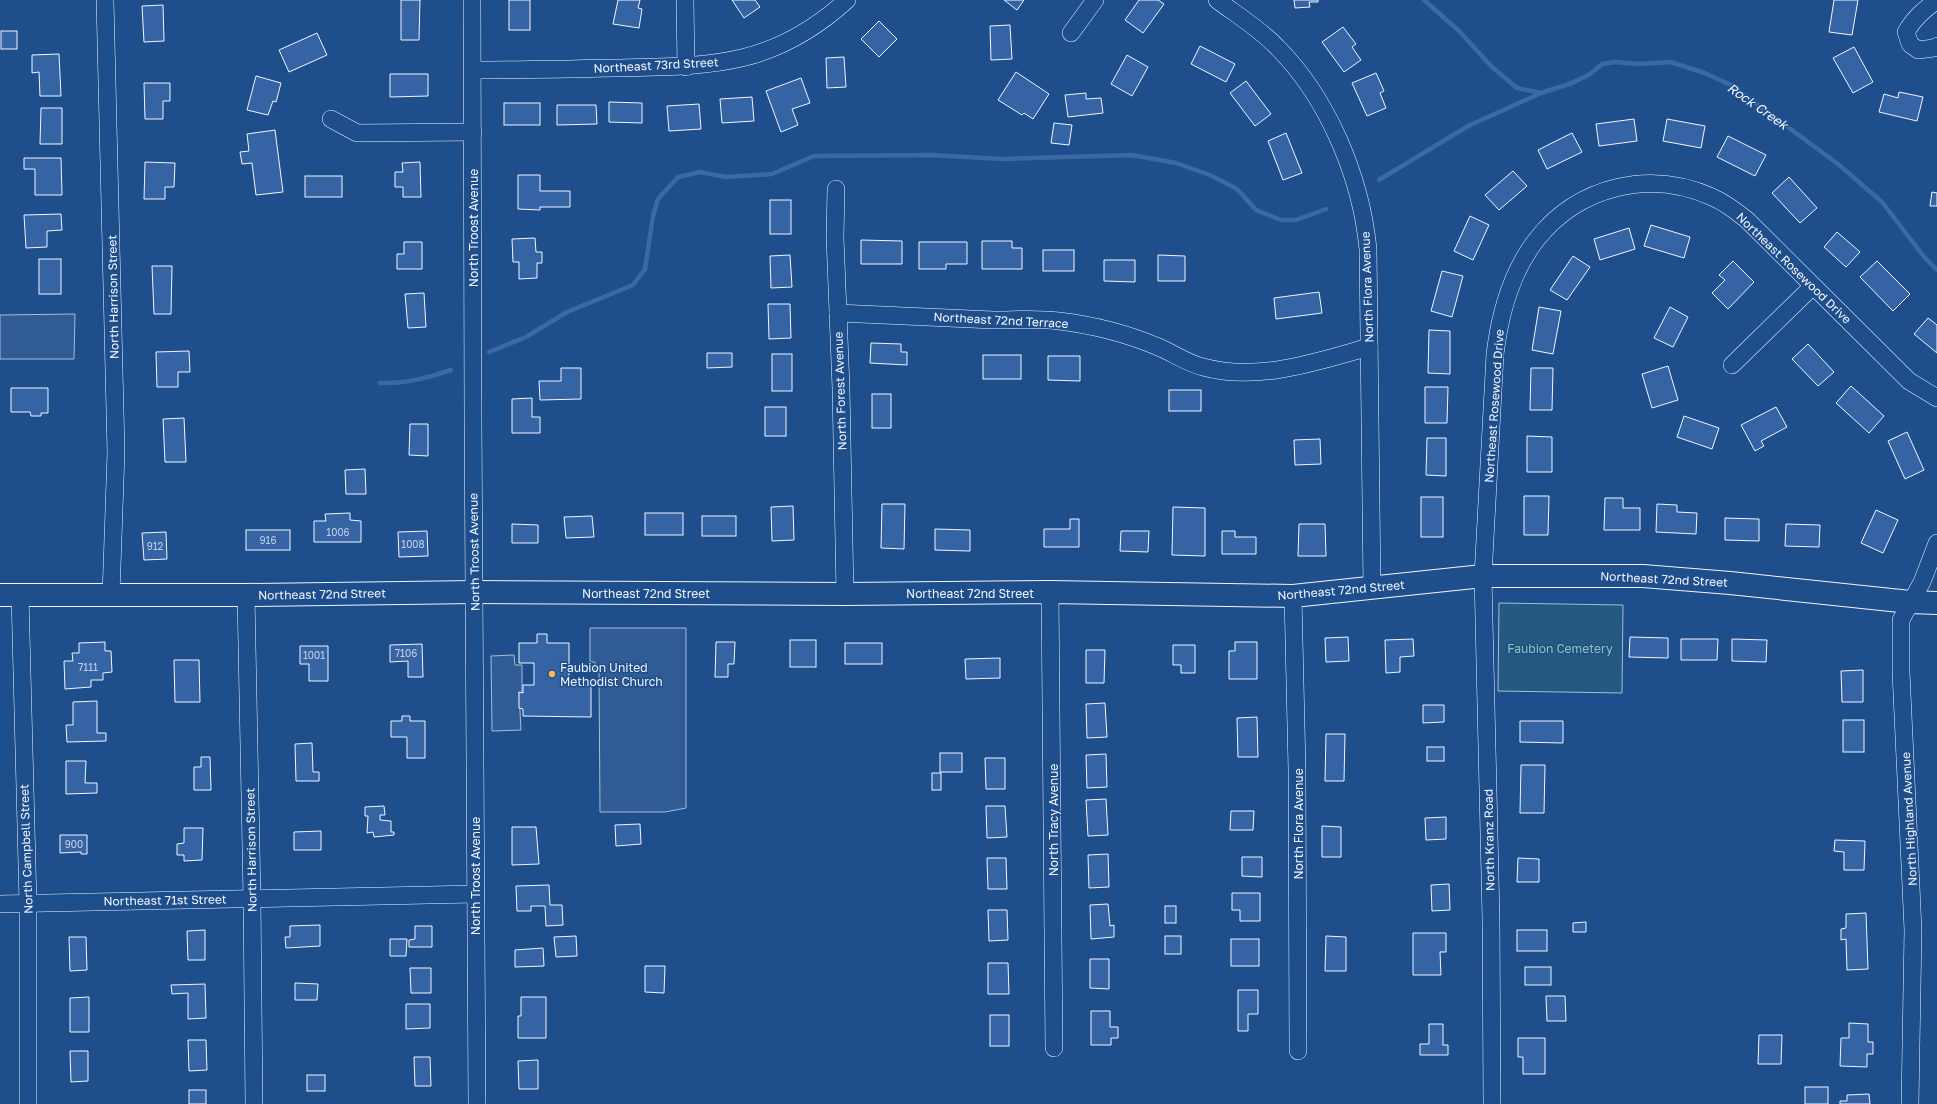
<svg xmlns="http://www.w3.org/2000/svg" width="1937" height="1104" viewBox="0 0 1937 1104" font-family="'Golos Text',sans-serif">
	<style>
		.green { fill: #245a82; stroke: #a8bbd7 }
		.parking { fill: #305b95; stroke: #a8bbd7 }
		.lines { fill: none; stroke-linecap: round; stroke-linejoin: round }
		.stream { stroke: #3b69a3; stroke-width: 4.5 }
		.building { fill: #3563a3; stroke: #f2f6ff }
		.minor-casing { stroke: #f2f6ff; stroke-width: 18 }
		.major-casing { stroke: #f2f6ff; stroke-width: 24 }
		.minor { stroke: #1f4e8c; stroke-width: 17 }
		.major { stroke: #1f4e8c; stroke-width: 22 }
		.poi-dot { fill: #ffb74d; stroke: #1f4e8c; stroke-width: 1.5 }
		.labels { text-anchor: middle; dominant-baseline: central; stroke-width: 3; stroke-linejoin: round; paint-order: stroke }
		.number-label { font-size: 10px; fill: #c3d1e8 }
		.street-label { font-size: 12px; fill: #f2f6ff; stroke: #1f4e8c }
		.park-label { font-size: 12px; fill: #97c8a6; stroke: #1f4e8c }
		.poi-label { font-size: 12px; fill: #f2f6ff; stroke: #1f4e8c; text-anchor: start }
		.water-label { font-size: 13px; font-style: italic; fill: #f2f6ff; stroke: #1f4e8c }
	</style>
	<rect width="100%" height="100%" fill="#1f4e8c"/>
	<path class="green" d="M1499,603L1623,605L1622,693L1498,691Z"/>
	<g class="parking">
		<path d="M75,314L74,359H0V315Z"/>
		<path d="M590,628H686V808L665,812H600L599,671L595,670V662H590Z"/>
		<path d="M514,655L515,665H522V692L519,693L521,730L492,731L491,656Z"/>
	</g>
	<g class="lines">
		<g class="stream">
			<path d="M1424,0L1459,31L1492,67L1517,88L1541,93L1572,83L1590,74L1602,64L1615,62L1639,64L1670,62L1702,72L1731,85L1838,164L1882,202L1925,258L1937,270"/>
			<path d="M1379,180L1468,126L1541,93"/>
			<path d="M489,352L526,337L567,312L633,285L645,269L653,216L658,199L678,177L700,172L726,177L772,174L814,156L932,155L1003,159L1132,155L1176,163L1210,175L1237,189L1256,210L1281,220H1296L1326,209"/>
			<path d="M380,383C405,384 427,378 451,370"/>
		</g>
	</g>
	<g class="building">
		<path d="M401,0H420L419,40H401Z"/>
		<rect x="509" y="0" width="21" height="30"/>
		<path d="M618,0H640L638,8L642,9L639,28L613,24Z"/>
		<path d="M732,0H755L760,7L744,18Z"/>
		<path d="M1004,0H1024L1017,10Z"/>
		<path d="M1139,0H1158L1164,4L1143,33L1125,20Z"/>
		<path d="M1294,0H1318V2H1309L1310,7L1295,8Z"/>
		<path d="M1834,0H1858L1852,35L1829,32Z"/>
		<path d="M163,5L164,41L144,42L142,6Z"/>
		<path d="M879,21L897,39L879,57L861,39Z"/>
		<path d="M1010,25L1012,59L991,60L990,26Z"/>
		<path d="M1343,27L1356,44L1352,47L1361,60L1344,72L1322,42Z"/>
		<rect x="1" y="31" width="16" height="18"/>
		<path d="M317,33L327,55L289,72L279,50Z"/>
		<path d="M1200,46L1235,64L1226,82L1191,64Z"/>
		<path d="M1854,47L1873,82L1853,93L1833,58Z"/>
		<path d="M59,54L61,96H40L39,72L32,73V55Z"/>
		<path d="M1127,55L1148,67L1132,96L1111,84Z"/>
		<path d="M844,57L846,87L827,88L826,58Z"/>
		<path d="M1016,72L1049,94L1033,119L1024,113L1022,115L998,100Z"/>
		<path d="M1376,73L1384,91L1380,93L1386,108L1367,116L1352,83Z"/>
		<path d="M390,74H428V96L390,97Z"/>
		<path d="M256,76L281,83L276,102L273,101L268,115L247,110Z"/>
		<path d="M801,78L810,103L792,109L798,125L781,132L766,91Z"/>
		<path d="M1246,81L1271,114L1255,126L1230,93Z"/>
		<path d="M144,83H170V101H163V119H145Z"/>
		<path d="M1899,92L1923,97L1917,121L1879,112L1884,94L1898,98Z"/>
		<path d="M1086,93V99L1101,98L1103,113L1068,117L1065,95Z"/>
		<path d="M752,97L754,121L722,123L720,99Z"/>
		<path d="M609,102L642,103V123L609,122Z"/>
		<rect x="504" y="103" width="36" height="22"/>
		<path d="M699,104L701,129L669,131L667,106Z"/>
		<path d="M557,105H596L597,124L557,125Z"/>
		<path d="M41,108H62V144H40Z"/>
		<path d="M1634,119L1637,141L1599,146L1596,124Z"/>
		<path d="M1667,119L1705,126L1701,148L1663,141Z"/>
		<path d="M1054,123L1072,125L1069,145L1051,143Z"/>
		<path d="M275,130L283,192L256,195L252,163L242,164L240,152L249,151L247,134Z"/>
		<path d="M1286,133L1302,173L1283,180L1268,141Z"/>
		<path d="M1572,133L1582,152L1547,169L1538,150Z"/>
		<path d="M1728,136L1766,155L1755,176L1717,157Z"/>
		<path d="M24,158H61L62,195H35V169H24Z"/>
		<path d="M145,162L175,163L174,187H165V199H144Z"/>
		<path d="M420,162L421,197H403V187H395V172H403L402,163Z"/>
		<path d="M1513,171L1527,186L1499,210L1485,195Z"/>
		<path d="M518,175H540V191H570V207H540V210L518,209Z"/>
		<rect x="305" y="176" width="37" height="21"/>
		<path d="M1789,177L1817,208L1800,223L1772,193Z"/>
		<path d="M1932,192L1937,193V206H1930Z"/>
		<rect x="770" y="200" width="21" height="34"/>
		<path d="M61,214L62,230L47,231V247L26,248L24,215Z"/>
		<path d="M1470,216L1489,225L1473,260L1454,251Z"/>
		<path d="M1651,225L1690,237L1684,258L1644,246Z"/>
		<path d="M1629,228L1635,249L1600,260L1594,239Z"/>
		<path d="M1837,232L1860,252L1846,267L1824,247Z"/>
		<path d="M535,238L536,252H542V263H537V278L519,279V262H513L512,239Z"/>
		<path d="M861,240L902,241V264H861Z"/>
		<path d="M982,241H1012V248H1022V269H982Z"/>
		<path d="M404,242H422V269H397V254H404Z"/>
		<path d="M919,242H967V264H946V269H919Z"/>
		<rect x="1043" y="250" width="31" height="21"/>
		<path d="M790,255L792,287L771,288L770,256Z"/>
		<path d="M1158,255L1185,256V281H1158Z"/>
		<path d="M1573,256L1590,267L1567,300L1550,290Z"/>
		<rect x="39" y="259" width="22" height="35"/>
		<path d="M1104,260H1135V282L1104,281Z"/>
		<path d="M1733,261L1754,282L1728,309L1712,293L1725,280L1719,275Z"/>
		<path d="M1877,261L1910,294L1893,311L1860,277Z"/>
		<path d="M152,266H172L171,314H154Z"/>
		<path d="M1442,271L1463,276L1452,317L1431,311Z"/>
		<path d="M1319,292L1322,313L1276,319L1274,298Z"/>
		<path d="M424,293L426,327L408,328L405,294Z"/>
		<path d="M768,304H790L791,338L769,339Z"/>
		<path d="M1539,307L1561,311L1553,354L1532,350Z"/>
		<path d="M1670,307L1688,317L1673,347L1654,338Z"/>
		<path d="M1928,318L1937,325V353L1914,334Z"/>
		<path d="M1429,330L1450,331V374L1428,373Z"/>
		<path d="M871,343L901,344V352H907V365L870,363Z"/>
		<path d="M1808,344L1834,372L1818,386L1792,359Z"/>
		<path d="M189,351L190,372H178V387H157L156,352Z"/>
		<path d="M707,353H732V367L707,368Z"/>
		<rect x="772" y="354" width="20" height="37"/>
		<rect x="983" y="355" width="38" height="24"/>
		<path d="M1048,356H1080V381L1048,380Z"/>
		<path d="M1668,366L1678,400L1652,408L1642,374Z"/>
		<path d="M561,368H581V399L540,400L539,381H561Z"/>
		<path d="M1531,368H1553L1552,410H1530Z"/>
		<path d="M1851,386L1884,416L1869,433L1836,403Z"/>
		<path d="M1425,387H1448L1447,423H1425Z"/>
		<path d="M11,388H48V413H41V416H31L30,412H11Z"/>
		<rect x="1169" y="390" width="32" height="21"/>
		<rect x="872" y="394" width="19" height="34"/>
		<path d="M532,398V417H540V433H512V399Z"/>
		<rect x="765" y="407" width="21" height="29"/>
		<path d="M1776,407L1787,427L1761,441L1764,446L1755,451L1741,425Z"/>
		<path d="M1684,416L1719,428L1712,449L1677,437Z"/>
		<path d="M184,418L186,462H165L163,419Z"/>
		<path d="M410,424H428V456L409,455Z"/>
		<path d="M1907,432L1924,470L1905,479L1888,441Z"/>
		<path d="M1527,436L1552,437V472H1527Z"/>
		<path d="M1427,438H1446V476L1426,475Z"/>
		<path d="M1320,439L1321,464L1295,465L1294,440Z"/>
		<path d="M365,469L366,494H346L345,470Z"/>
		<path d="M1524,496H1549L1548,535H1524Z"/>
		<rect x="1421" y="497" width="22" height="40"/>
		<path d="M1605,498H1623V508H1640V530H1604Z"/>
		<path d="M882,504H905L904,549L881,548Z"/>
		<path d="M1657,504L1677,505V512L1697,513L1696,534L1656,532Z"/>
		<path d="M793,506L794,540L772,541L771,507Z"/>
		<path d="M1173,507L1205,508V556L1172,555Z"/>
		<path d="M1876,510L1898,520L1883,553L1861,543Z"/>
		<path d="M350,513V520L361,521V542H314V521H326L325,514Z"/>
		<rect x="645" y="513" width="38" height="22"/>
		<path d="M592,516L594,537L566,538L564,517Z"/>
		<rect x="702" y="516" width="34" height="20"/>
		<path d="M1725,518L1759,519V541L1725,540Z"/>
		<path d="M1070,519H1079V547H1044V529H1070Z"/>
		<path d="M512,524L538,525V543H512Z"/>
		<path d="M1299,524H1325L1326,556H1298Z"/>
		<path d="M1786,524L1820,525L1819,547L1785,546Z"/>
		<path d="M935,529L970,530V551L935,550Z"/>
		<rect x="246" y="530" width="44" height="20"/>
		<path d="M427,531L428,556L399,557L398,532Z"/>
		<path d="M1121,531H1149L1148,552L1120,551Z"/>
		<path d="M1222,531H1235V537H1256V554H1222Z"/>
		<path d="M166,532L167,559L144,560L142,533Z"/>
		<path d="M537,634H547V643H569V685H591V717L523,716V709L519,708V692L523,693V685H534V663H519V643H537Z"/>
		<path d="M1348,637L1349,661L1326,662L1325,638Z"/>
		<path d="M1630,637L1668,638V658L1629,657Z"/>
		<path d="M1413,639L1414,656L1400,657V672L1386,673L1385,640Z"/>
		<path d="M1681,639H1718L1717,660H1681Z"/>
		<path d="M1732,639L1767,640L1766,662L1732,661Z"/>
		<rect x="790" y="640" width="26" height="27"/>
		<path d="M105,642V651H111L112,672L103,673V680H91V687L65,689L64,661H73L72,653H79V643Z"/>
		<path d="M716,642H735L734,664H728V677H715Z"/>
		<path d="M1235,642H1257V679H1229V651H1235Z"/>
		<rect x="845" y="643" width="37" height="21"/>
		<path d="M422,644L423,677H408V661L390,662V645Z"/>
		<path d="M1173,645H1195V673H1181V665H1173Z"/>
		<path d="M300,646H328V681H309V664H300Z"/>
		<path d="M1086,650H1105L1104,683H1086Z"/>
		<path d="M1000,658V678L966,679L965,659Z"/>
		<path d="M174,660H199L200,702H175Z"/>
		<path d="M1863,670V702H1842L1841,671Z"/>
		<path d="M97,701V733H106V741L67,742L66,725H73V702Z"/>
		<path d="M1105,703L1107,737L1087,738L1086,704Z"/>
		<path d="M1423,705H1444V722L1423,723Z"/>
		<path d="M402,716H410V721H425V758H407V737H391V721H402Z"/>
		<path d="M1257,717L1258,757H1238L1237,718Z"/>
		<rect x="1843" y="720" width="21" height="32"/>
		<path d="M1520,721H1563V743L1520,742Z"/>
		<path d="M1326,734H1345L1344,781H1325Z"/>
		<path d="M312,743L313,772H319V781H296L295,744Z"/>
		<rect x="1427" y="747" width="17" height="14"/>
		<rect x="940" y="753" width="22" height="19"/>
		<path d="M1106,754L1107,787L1087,788L1086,755Z"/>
		<path d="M201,757H210L211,790H194V767H201Z"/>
		<path d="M985,758H1005V789H986Z"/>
		<path d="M66,761H86L85,783H97V793L66,794Z"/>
		<path d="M1521,765H1545L1544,813H1520Z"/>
		<rect x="932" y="773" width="9" height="17"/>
		<path d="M1106,799L1108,835L1088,836L1086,800Z"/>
		<path d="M384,806L385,815H380V820L391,821V832H394V835L374,837L373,832L367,833L368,816H365V807Z"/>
		<path d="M986,806H1005L1007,837L987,838Z"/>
		<path d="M1231,811H1254L1253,830H1230Z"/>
		<path d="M1446,817V839L1426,840L1425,818Z"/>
		<path d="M640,824L641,844L616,846L615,825Z"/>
		<path d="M1322,826L1341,827V857H1322Z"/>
		<path d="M512,827H536L539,864L512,865Z"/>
		<path d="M184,828H203L202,860L184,861V855H177V844L184,843Z"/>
		<path d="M321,831V850H294V832Z"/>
		<path d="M60,835H87V854H81V852L60,853Z"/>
		<path d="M1835,840L1865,841L1864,870H1844V852L1834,851Z"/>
		<path d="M1108,854L1109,887L1089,888L1088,855Z"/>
		<path d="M1242,857H1262V877L1242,876Z"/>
		<path d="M987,858H1006L1007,889H988Z"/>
		<path d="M1518,858L1539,859V882H1517Z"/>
		<path d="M1449,884L1450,910L1432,911L1431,885Z"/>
		<path d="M549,885L550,905H562L563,925L546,926L545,906H531V911H517L516,886Z"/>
		<path d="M1232,893H1260V921H1240V910H1232Z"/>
		<path d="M1108,904L1110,926L1114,925V937L1091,939L1090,905Z"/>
		<rect x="1165" y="906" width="11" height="17"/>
		<path d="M988,910H1007L1008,940L989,941Z"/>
		<path d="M1866,913L1868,969L1847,970L1846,939L1841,940V929L1846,928V914Z"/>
		<path d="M1586,922V932H1573V923Z"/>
		<path d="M320,925V946L286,948L285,937H290V926Z"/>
		<path d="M415,926H432V947H409V940L415,939Z"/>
		<path d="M205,930V960H188L187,931Z"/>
		<rect x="1517" y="930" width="30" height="21"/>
		<path d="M1413,933H1446V952H1440L1441,975H1413Z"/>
		<path d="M576,936L577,956L556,957L554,937Z"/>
		<rect x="1165" y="936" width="16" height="18"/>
		<path d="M1326,936L1346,937V971H1325Z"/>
		<path d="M69,937H86L87,970L70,971Z"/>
		<path d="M390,939H407L406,956H390Z"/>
		<rect x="1231" y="939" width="28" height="27"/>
		<path d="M543,948L544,966L515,967V950Z"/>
		<path d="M1090,959H1109V989L1090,988Z"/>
		<path d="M988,963H1008L1009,994H988Z"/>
		<path d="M645,966H665L664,993L645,992Z"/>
		<rect x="1525" y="967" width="26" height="18"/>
		<path d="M410,968H431V993H411Z"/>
		<path d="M295,983L318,984L317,1000H295Z"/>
		<path d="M205,984L206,1018L188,1019V993L172,994L171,985Z"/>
		<path d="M1238,990H1258V1014H1248V1031H1238Z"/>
		<path d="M1546,996H1565L1566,1021H1547Z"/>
		<path d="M89,997V1032H70V998Z"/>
		<path d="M521,997H546V1038H518V1016H521Z"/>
		<path d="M406,1004H430V1028L406,1029Z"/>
		<path d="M1091,1011H1110V1027H1118V1038H1111V1045H1091Z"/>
		<rect x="990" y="1015" width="19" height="31"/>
		<path d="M1849,1023L1868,1024V1042H1873V1054H1867V1067L1840,1066L1841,1038H1849Z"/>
		<path d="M1429,1024H1443V1045H1448V1055H1420V1044H1429Z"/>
		<path d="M1759,1035H1782L1781,1064H1758Z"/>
		<path d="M1518,1038H1545V1074H1523V1057H1518Z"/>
		<path d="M188,1040H206L207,1070L189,1071Z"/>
		<path d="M70,1051H88V1081L71,1082Z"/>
		<path d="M414,1057H430L431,1086H415Z"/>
		<path d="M538,1060V1089H519L518,1061Z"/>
		<rect x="307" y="1075" width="18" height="16"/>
		<rect x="1805" y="1087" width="23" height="17"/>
		<rect x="189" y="1090" width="17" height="14"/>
		<path d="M1869,1094L1870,1104H1840V1101H1847V1095Z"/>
	</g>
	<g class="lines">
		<defs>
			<g id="minor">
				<path d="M105,0L116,452L111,595"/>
				<path d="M472,0L473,417L477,1104"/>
				<path d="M685,0L686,67"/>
				<path d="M1217,0C1237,15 1260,29 1277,47C1328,98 1361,177 1368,249L1372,589"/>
				<path d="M1937,0C1924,10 1914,18 1906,32L1910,44L1918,50L1934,48L1937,46"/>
				<path d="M1071,33L1095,0"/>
				<path d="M473,70C521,70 568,69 615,68C710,66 772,68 847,0"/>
				<path d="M331,119L357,133L473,132"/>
				<path d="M836,189L835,237L841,388L845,594"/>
				<path d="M838,313C890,315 941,318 993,320C1015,320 1037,318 1059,321C1092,325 1125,333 1156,346C1172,352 1186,363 1203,367C1258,382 1316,362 1369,347"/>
				<path d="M1732,365L1813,286"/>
				<path d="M1050,592L1054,1048"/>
				<path d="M20,595L28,904V1104"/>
				<path d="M246,595L252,898L254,1104"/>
				<path d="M1293,596L1297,769L1298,1051"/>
				<path d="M0,904L475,894"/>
				<path d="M1492,1104L1491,919L1483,576L1495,354C1500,313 1511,272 1537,239C1579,186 1650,169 1712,197C1724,202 1736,211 1747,220L1909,381L1937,398"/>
				<path d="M1910,1104L1913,930L1901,672V620L1922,582L1937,543"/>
			</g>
			<path id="major" d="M0,595H246L475,592L845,594L1050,592L1293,596L1483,576H1643L1730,583L1910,602L1937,603"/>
		</defs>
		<use href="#minor" class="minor-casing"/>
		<use href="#major" class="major-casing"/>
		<use href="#minor" class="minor"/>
		<use href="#major" class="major"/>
	</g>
	<circle class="poi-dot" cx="552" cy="674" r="4"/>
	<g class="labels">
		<g class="number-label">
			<text x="338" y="532">1006</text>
			<text x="268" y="540">916</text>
			<text x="413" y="544">1008</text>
			<text x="155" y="546">912</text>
			<text x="406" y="653">7106</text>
			<text x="314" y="655">1001</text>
			<text x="88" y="667">7111</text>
			<text x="74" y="844">900</text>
		</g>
		<g class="street-label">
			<text transform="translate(656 65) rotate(-3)">Northeast 73rd Street</text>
			<text transform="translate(473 228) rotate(-90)">North Troost Avenue</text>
			<text transform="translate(1794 268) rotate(44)">Northeast Rosewood Drive</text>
			<text transform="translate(1367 287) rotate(-92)">North Flora Avenue</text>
			<text transform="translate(113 297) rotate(-91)">North Harrison Street</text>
			<text transform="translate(1001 320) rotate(3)">Northeast 72nd Terrace</text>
			<text transform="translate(840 391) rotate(-92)">North Forest Avenue</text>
			<text transform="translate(1494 406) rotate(-86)">Northeast Rosewood Drive</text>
			<text transform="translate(474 552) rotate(-91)">North Troost Avenue</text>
			<text transform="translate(1664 579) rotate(3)">Northeast 72nd Street</text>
			<text transform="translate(1341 590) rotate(-5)">Northeast 72nd Street</text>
			<text x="646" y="593">Northeast 72nd Street</text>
			<text x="970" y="593">Northeast 72nd Street</text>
			<text transform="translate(322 594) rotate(-1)">Northeast 72nd Street</text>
			<text transform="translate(1909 819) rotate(-93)">North Highland Avenue</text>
			<text transform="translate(1053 820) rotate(-90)">North Tracy Avenue</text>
			<text transform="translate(1298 824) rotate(-90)">North Flora Avenue</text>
			<text transform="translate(1489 840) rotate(-91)">North Kranz Road</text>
			<text transform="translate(26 849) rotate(-92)">North Campbell Street</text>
			<text transform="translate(251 850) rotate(-91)">North Harrison Street</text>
			<text transform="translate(475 876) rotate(-90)">North Troost Avenue</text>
			<text transform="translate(165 900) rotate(-1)">Northeast 71st Street</text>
		</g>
		<g class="park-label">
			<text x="1560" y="648">Faubion Cemetery</text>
		</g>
		<g class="poi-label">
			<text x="560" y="667">Faubion United<tspan x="560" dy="14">Methodist Church</tspan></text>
		</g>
		<g class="water-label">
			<text transform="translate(1758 106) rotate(35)">Rock Creek</text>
		</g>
	</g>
</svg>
